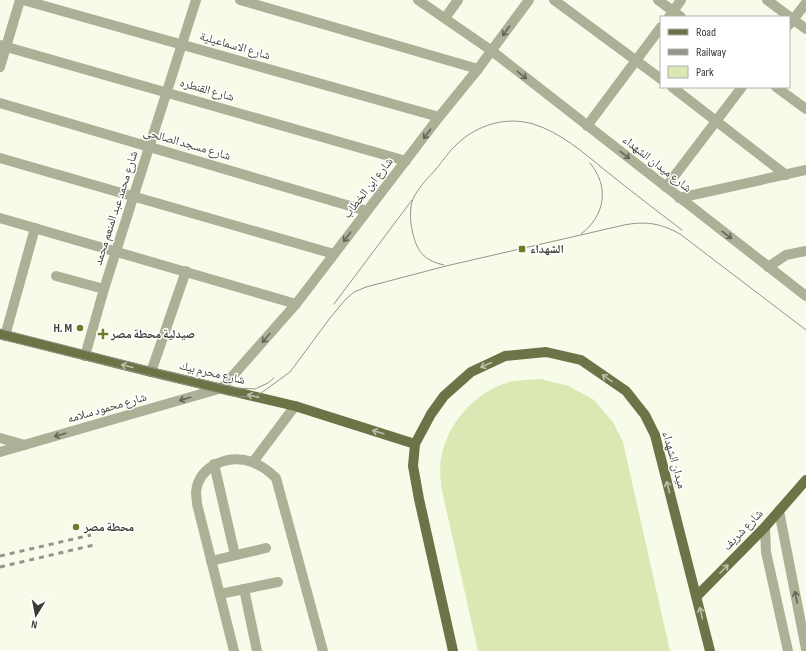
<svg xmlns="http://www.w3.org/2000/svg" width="806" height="651" viewBox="0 0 806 651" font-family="'Sofia Sans Condensed','Noto Naskh Arabic',sans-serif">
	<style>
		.green { fill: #dce8b4 }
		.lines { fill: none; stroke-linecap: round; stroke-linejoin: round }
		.minor { stroke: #abb197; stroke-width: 10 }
		.major { stroke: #6b7446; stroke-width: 10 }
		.tram { stroke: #929589; stroke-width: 1 }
		.rail { stroke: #929589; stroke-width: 3; stroke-dasharray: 5 5; stroke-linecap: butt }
		.oneway { stroke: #626557 }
		.oneway2 { stroke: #bcc0ac }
		.poi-dot { fill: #6f7d2b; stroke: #fff; stroke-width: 1.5 }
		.labels { text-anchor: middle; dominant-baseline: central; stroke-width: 3; stroke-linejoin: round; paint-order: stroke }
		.street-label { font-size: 12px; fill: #3a3c35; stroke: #fff }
		.poi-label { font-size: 12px; font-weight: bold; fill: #3a3c35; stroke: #fff; text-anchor: start }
	</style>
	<rect width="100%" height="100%" fill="#f7fcea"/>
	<path class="green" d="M540,379L569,386L594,400L613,422L623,442L670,651H478L441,486C441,478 439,467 441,459C447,423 474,393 509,382C518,380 530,380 540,379Z"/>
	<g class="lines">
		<g class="minor">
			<path d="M23,0L439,117"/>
			<path d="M240,0L478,69"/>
			<path d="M418,0L492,51L806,296"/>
			<path d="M554,0L661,79"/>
			<path d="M658,0L681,17"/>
			<path d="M767,0L806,29"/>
			<path d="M669,17L681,0"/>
			<path d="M445,18L458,0"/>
			<path d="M789,25L806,3"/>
			<path d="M0,45L406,161"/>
			<path d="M0,67L20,0"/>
			<path d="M672,87L786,175"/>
			<path d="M776,87L806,109"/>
			<path d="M0,103L367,211"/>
			<path d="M587,126L661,27"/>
			<path d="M0,158L334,254"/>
			<path d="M666,187L742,87"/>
			<path d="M679,198L806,170"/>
			<path d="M0,218L296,304"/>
			<path d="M768,267L786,255L806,251"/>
			<path d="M56,276L104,289"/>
			<path d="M5,336L35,228"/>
			<path d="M85,356L104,289L196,0"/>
			<path d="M151,372L186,271"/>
			<path d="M0,438L25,445"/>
			<path d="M0,452L222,388L296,304L439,117L478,69L529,0"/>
			<path d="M253,462L295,406"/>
			<path d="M214,464L235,555"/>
			<path d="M779,511L806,649"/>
			<path d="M765,527L766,552L788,651"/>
			<path d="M211,561L266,548"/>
			<path d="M244,589L257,651"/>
			<path d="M220,594L278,582"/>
			<path d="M234,651L197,504C197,500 196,496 196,492C199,465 229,454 252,462C260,465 270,472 276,478L323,651"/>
		</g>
		<g class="major">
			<path d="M0,334L151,372L295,406L415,444"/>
			<path d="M697,596L765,527L806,480"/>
			<path d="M453,651L419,499L413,466L415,444L431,414L444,396L471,372L505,356L546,352L581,360L626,391L645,415L655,435L710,651"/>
		</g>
		<g class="tram">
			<path d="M581,234C605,216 610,187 590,163"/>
			<path d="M444,265C420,260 415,247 411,224C410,215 410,203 415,195C420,186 429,177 436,169C443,161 449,151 457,144C477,125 506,116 533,124C560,132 584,153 606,171C631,191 657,211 682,230"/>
			<path d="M334,304L412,200"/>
			<path d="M0,329L153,368L237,388L255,389L268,383L274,378"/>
			<path d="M0,339L228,395L238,397L257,396L290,372L330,318L345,300L354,292L366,287L446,266L624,225C646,221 660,223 680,234L806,330"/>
		</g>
		<g class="rail">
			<path d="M0,556L91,535"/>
			<path d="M0,567L94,545"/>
		</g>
	</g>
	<defs><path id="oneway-shaft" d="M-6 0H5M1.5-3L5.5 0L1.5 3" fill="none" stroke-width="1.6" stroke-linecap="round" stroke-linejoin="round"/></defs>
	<g class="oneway">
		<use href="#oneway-shaft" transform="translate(506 31) rotate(127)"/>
		<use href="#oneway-shaft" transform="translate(522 75) rotate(38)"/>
		<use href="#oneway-shaft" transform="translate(427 134) rotate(127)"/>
		<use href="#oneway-shaft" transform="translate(625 155) rotate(38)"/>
		<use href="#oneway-shaft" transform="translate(727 235) rotate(38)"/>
		<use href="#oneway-shaft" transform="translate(347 237) rotate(127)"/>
		<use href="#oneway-shaft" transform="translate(266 338) rotate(131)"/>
		<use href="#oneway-shaft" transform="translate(185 399) rotate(164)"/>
		<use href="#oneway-shaft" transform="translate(60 435) rotate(164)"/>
		<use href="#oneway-shaft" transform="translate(796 597) rotate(-101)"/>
	</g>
	<g class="oneway2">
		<use href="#oneway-shaft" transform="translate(486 365) rotate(156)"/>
		<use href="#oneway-shaft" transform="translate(127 366) rotate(-166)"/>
		<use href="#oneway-shaft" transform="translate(607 378) rotate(-146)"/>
		<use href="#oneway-shaft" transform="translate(253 396) rotate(-166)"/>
		<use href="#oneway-shaft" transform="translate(378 432) rotate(-163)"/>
		<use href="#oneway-shaft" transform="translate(668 487) rotate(-105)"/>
		<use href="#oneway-shaft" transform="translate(724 569) rotate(-45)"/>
		<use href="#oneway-shaft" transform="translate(701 613) rotate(-104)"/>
	</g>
	<g class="poi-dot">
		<rect x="518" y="245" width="8" height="8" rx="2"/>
		<circle cx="80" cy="328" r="4"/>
		<path d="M101 328h4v4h4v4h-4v4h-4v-4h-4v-4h4z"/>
		<circle cx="76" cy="527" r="4"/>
	</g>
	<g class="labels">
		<g class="street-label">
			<text transform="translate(235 46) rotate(16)">شارع الاسماعيلية</text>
			<text transform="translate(207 90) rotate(16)">شارع القنطره</text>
			<text transform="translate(187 144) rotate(16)">شارع مسجد الصالحى</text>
			<text transform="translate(657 164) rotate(38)">شارع ميدان الشهداء</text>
			<text transform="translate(368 188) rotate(-52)">شارع ابن الخطاب</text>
			<text transform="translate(116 208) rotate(-72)">شارع محمد عبد المنعم محمد</text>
			<text transform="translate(212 373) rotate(13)">شارع محرم بيك</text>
			<text transform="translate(107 408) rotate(-16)">شارع محمود سلامه</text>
			<text transform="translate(674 460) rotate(74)">ميدان الشهداء</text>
			<text transform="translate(743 530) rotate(-46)">شارع شريف</text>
		</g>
		<g class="poi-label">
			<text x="530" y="249">الشهداء</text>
			<text x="72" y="328" text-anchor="end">H. M</text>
			<text x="111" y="334">صيدلية محطة مصر</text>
			<text x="84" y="527">محطة مصر</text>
		</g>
	</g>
	<rect x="660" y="16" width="130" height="72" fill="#ffffff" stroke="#b0b1ae"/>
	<rect x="668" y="29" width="20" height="6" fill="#6b7446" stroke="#b0b1ae"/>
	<text x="696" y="36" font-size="12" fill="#3a3c35">Road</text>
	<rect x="668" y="49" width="20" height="6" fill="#929589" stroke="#b0b1ae"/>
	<text x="696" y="56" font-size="12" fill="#3a3c35">Railway</text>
	<rect x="668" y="66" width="20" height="12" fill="#dce8b4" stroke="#b0b1ae"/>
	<text x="696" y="76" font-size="12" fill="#3a3c35">Park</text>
	<g transform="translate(36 615) rotate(190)" stroke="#ffffff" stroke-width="3" paint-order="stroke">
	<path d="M0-3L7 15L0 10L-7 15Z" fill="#3a3c35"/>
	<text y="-6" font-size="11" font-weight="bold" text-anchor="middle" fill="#3a3c35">N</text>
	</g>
</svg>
